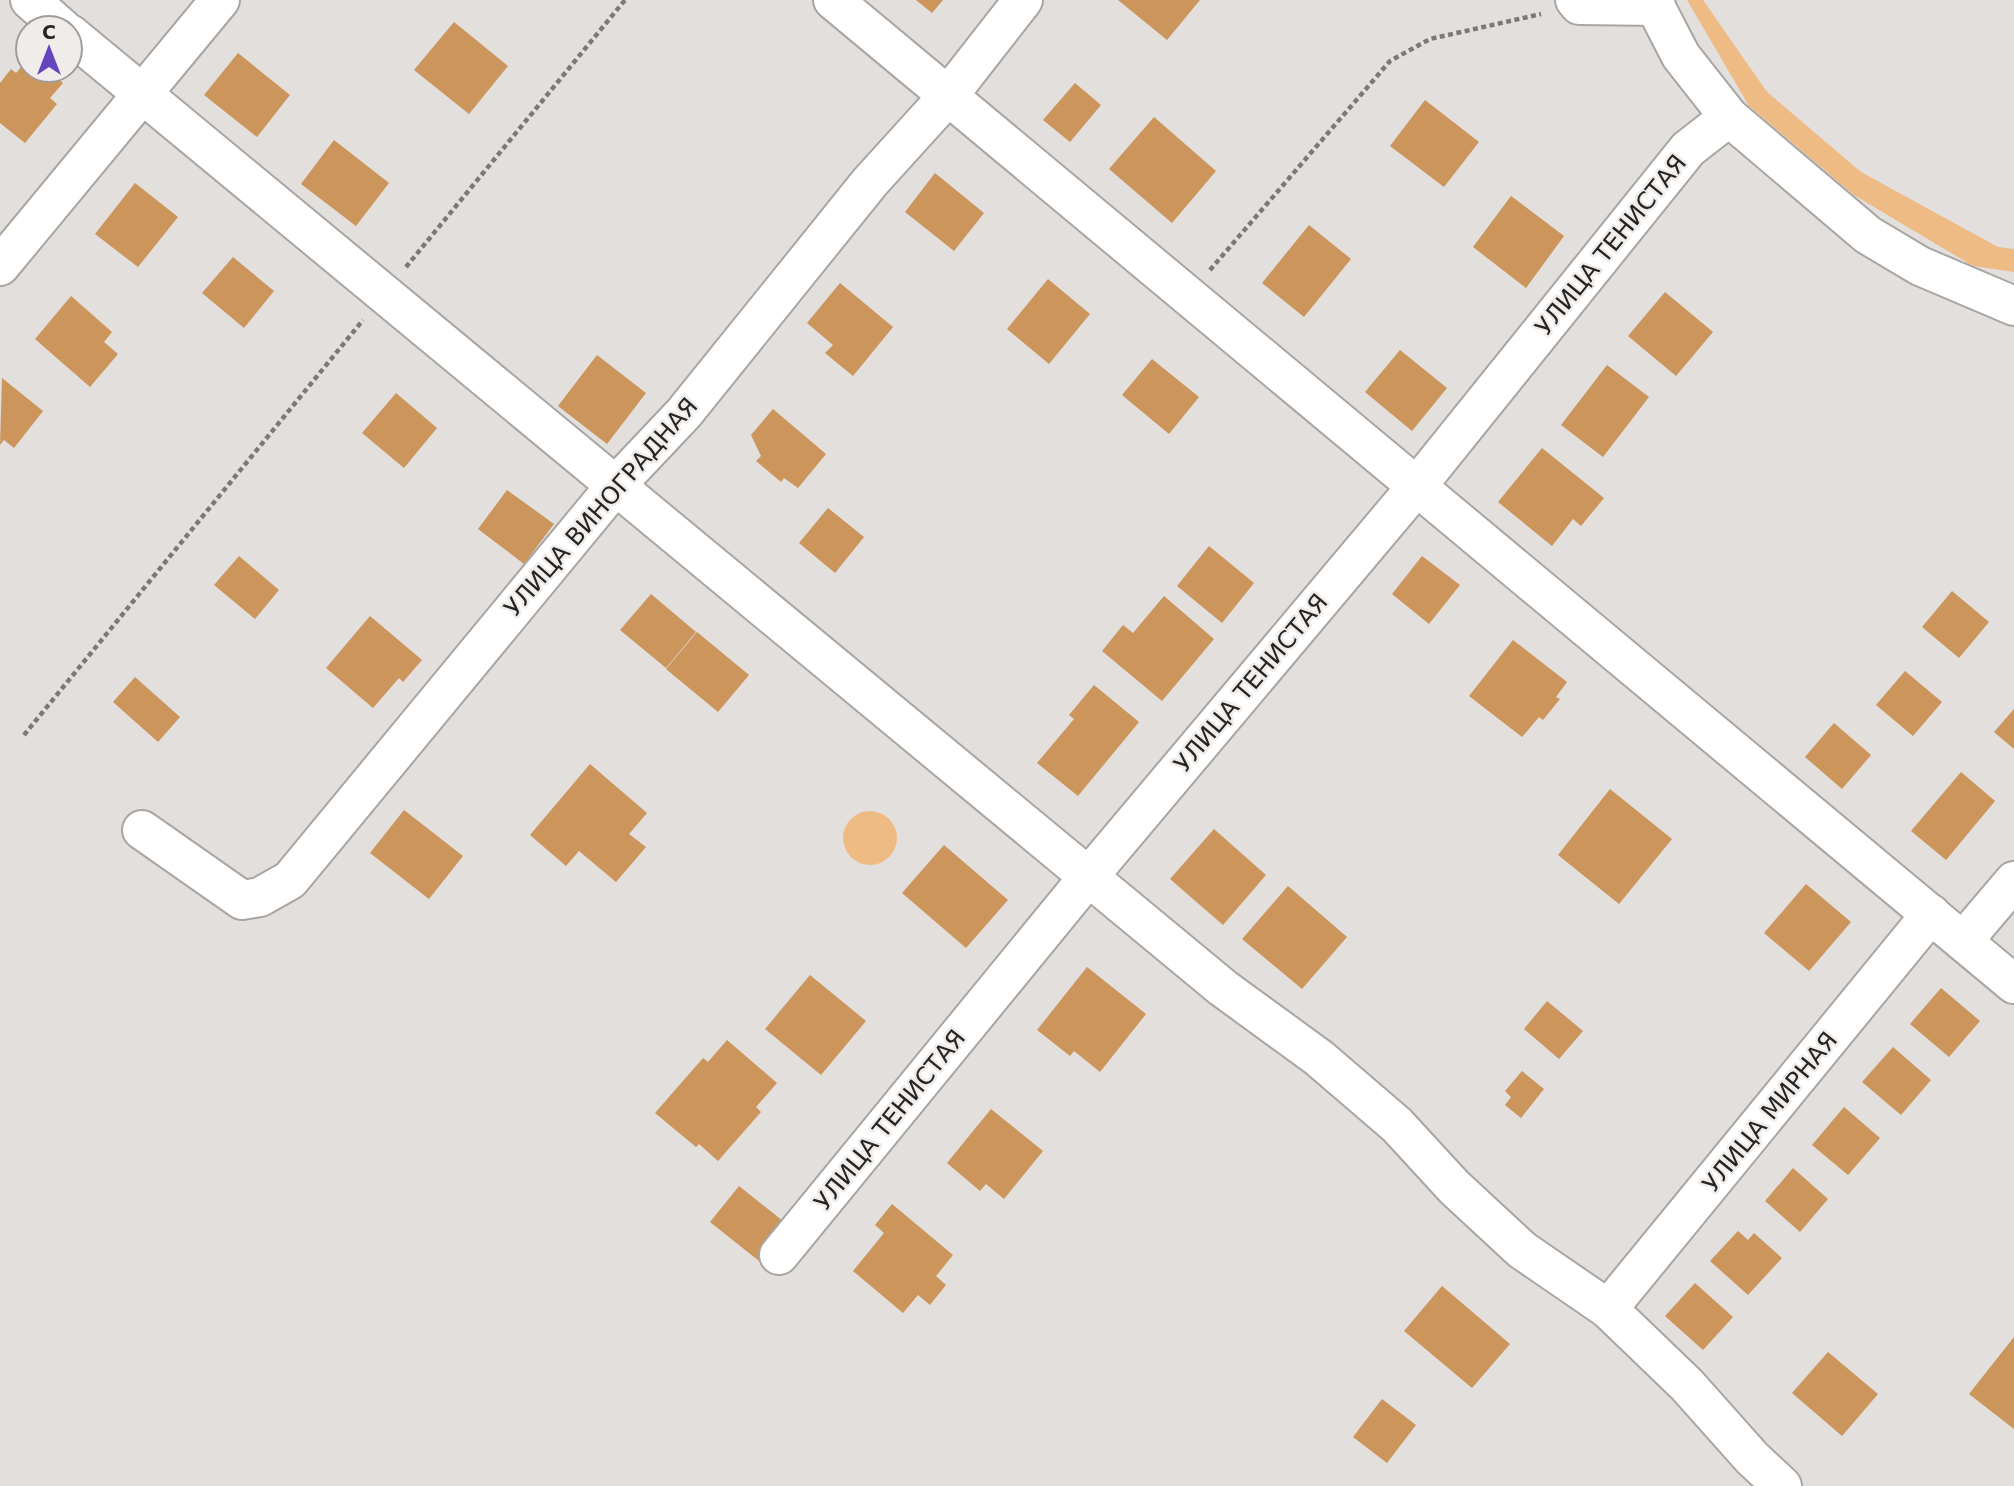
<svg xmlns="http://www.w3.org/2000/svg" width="2014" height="1486" viewBox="0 0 2014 1486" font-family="'DejaVu Sans',sans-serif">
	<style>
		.green { fill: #efbb85 }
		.building { fill: #cb955b }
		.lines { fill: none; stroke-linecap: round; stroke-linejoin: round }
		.minor-casing { stroke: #a8a5a2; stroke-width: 42 }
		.path { stroke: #7b7977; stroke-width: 4.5; stroke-dasharray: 5 3.5; stroke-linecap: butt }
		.minor { stroke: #fff; stroke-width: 38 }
		.labels { text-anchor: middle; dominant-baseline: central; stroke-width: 5; stroke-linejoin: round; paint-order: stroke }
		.street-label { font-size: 24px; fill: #262524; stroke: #efece9 }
	</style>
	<rect width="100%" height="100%" fill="#e2dfdc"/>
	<g class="green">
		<path d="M1687,0H1703L1767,92L1861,172L1998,247L2014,249V272L1973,266L1854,195L1749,106Z"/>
		<circle cx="870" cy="838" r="27"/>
	</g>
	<g class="building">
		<path d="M916,0H943L932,13Z"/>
		<path d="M1118,0H1200L1167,40Z"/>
		<path d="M454,22L508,66L469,114L414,70Z"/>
		<path d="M238,53L290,95L257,137L204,95Z"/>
		<path d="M28,59V70H48L63,83L50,98L57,104L25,143L0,123V83L11,69L16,73Z"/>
		<path d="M1075,83L1101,105L1070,142L1043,120Z"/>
		<path d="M1425,100L1479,142L1444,187L1390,146Z"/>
		<path d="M1154,117L1216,171L1172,223L1109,169Z"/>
		<path d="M334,140L389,183L356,226L301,184Z"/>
		<path d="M935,173L984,213L954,251L905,212Z"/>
		<path d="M135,183L178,217L138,267L95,234Z"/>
		<path d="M1511,196L1564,236L1526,288L1473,247Z"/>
		<path d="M1309,225L1351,259L1304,317L1262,283Z"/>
		<path d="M233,257L274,291L244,328L202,293Z"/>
		<path d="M1048,279L1090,314L1049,364L1007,329Z"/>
		<path d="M840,283L893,327L853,376L825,353L833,345L807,323Z"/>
		<path d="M1665,292L1713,332L1676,376L1628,336Z"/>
		<path d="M71,296L112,332L104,342L118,354L90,387L35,339Z"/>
		<path d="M1400,350L1447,388L1412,431L1365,392Z"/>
		<path d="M597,355L646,393L607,444L558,406Z"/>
		<path d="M1152,359L1199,397L1169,434L1122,395Z"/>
		<path d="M1607,365L1649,397L1603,457L1561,425Z"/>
		<path d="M2,378L43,411L14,448L4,440L0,445Z"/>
		<path d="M396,393L437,428L404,468L362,433Z"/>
		<path d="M773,409L826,454L798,488L784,478L781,482L756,461L761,456L751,435Z"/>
		<path d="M1542,448L1604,498L1581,526L1573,519L1552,546L1498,502Z"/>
		<path d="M507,490L554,524L524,564L478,529Z"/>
		<path d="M828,508L864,537L835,573L799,543Z"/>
		<path d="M1209,546L1254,583L1222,623L1177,586Z"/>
		<path d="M239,556L279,590L255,619L214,585Z"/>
		<path d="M1422,556L1460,585L1429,624L1392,594Z"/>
		<path d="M1952,591L1989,622L1959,658L1922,627Z"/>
		<path d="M651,594L696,632L666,668L620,630Z"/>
		<path d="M1164,596L1214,639L1162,701L1102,651L1123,625L1133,633Z"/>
		<path d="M370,616L422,660L403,682L399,678L373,708L326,668Z"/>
		<path d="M697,632L749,675L718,712L666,669Z"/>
		<path d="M1513,640L1567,682L1556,697L1560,699L1543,720L1539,717L1522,737L1469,696Z"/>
		<path d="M1905,671L1942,702L1913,736L1876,705Z"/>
		<path d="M135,677L180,717L158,742L113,702Z"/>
		<path d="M1094,685L1139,722L1078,796L1037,763L1074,719L1069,715Z"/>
		<path d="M2014,709V749L1994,732Z"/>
		<path d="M1834,723L1871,755L1842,789L1805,757Z"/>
		<path d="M590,764L647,813L629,834L646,847L616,882L579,851L566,866L530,835Z"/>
		<path d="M1961,772L1995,801L1946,860L1911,831Z"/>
		<path d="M1610,789L1672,839L1619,904L1558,855Z"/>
		<path d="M404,810L463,856L429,899L370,853Z"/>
		<path d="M1214,829L1266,875L1223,925L1170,879Z"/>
		<path d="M944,845L1008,900L966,948L902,893Z"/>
		<path d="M1806,884L1851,922L1809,971L1764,933Z"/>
		<path d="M1288,886L1347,937L1302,989L1242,939Z"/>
		<path d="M1087,967L1146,1014L1100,1072L1074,1051L1070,1056L1037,1030Z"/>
		<path d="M810,975L866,1021L821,1075L765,1029Z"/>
		<path d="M1941,988L1980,1021L1949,1057L1910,1024Z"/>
		<path d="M1547,1001L1583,1031L1559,1059L1524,1029Z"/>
		<path d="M727,1040L777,1083L756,1107L761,1112L718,1161L699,1144L696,1147L655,1113L703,1058L708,1062Z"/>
		<path d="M1893,1047L1931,1080L1901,1115L1862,1082Z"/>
		<path d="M1522,1071L1544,1089L1521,1118L1505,1105L1511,1097L1505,1091Z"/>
		<path d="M1844,1107L1880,1138L1848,1175L1812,1145Z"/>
		<path d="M991,1109L1043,1151L1004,1199L986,1184L980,1191L947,1163Z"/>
		<path d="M1793,1168L1828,1199L1800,1232L1765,1201Z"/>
		<path d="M739,1186L788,1225L759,1261L710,1222Z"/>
		<path d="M892,1204L953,1255L936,1276L946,1285L930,1305L918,1295L903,1313L853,1271L884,1233L875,1225Z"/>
		<path d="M1738,1231L1748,1240L1754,1233L1782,1258L1748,1295L1710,1261Z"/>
		<path d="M1695,1283L1733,1317L1703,1350L1665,1316Z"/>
		<path d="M1442,1286L1510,1344L1472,1388L1404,1331Z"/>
		<path d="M2014,1337V1429L1969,1394Z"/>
		<path d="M1828,1352L1878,1394L1842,1436L1792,1393Z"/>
		<path d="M1382,1399L1416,1425L1387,1463L1353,1437Z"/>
	</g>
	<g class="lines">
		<defs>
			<g id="minor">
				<path d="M30,0L62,28"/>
				<path d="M833,0L2014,984"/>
				<path d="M1575,0L1579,5L1656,6"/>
				<path d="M1652,0L1681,56L1729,117L1868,235L1920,266L2014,306"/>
				<path d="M70,34L1223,988L1319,1058L1397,1125L1454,1187L1522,1250L1608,1309L1687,1385L1752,1458L1782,1486"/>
				<path d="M0,266L220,0"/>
				<path d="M142,830L242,900L260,897L290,880L616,485L684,413L870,182L948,96L1023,0"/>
				<path d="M1963,941L2014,881"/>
				<path d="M779,1255L1089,876L1417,486L1688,149L1729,117"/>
				<path d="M1608,1309L1931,914"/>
			</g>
		</defs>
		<use href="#minor" class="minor-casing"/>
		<g class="path">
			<path d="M406,267L625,0"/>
			<path d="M1210,270L1390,61L1430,39L1541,14"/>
			<path d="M24,735L363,320"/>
		</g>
		<use href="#minor" class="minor"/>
	</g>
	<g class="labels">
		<g class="street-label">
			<text transform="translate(1611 245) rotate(-51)">УЛИЦА ТЕНИСТАЯ</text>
			<text transform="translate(601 507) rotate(-49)">УЛИЦА ВИНОГРАДНАЯ</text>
			<text transform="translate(1251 683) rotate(-50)">УЛИЦА ТЕНИСТАЯ</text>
			<text transform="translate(1770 1112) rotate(-51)">УЛИЦА МИРНАЯ</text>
			<text transform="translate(890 1120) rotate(-51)">УЛИЦА ТЕНИСТАЯ</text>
		</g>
	</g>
	<g transform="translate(49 49)"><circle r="33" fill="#efece9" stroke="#9f9c9a" stroke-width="2"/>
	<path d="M0-5L12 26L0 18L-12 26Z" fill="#6445be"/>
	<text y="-10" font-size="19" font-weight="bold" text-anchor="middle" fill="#262524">С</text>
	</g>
</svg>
